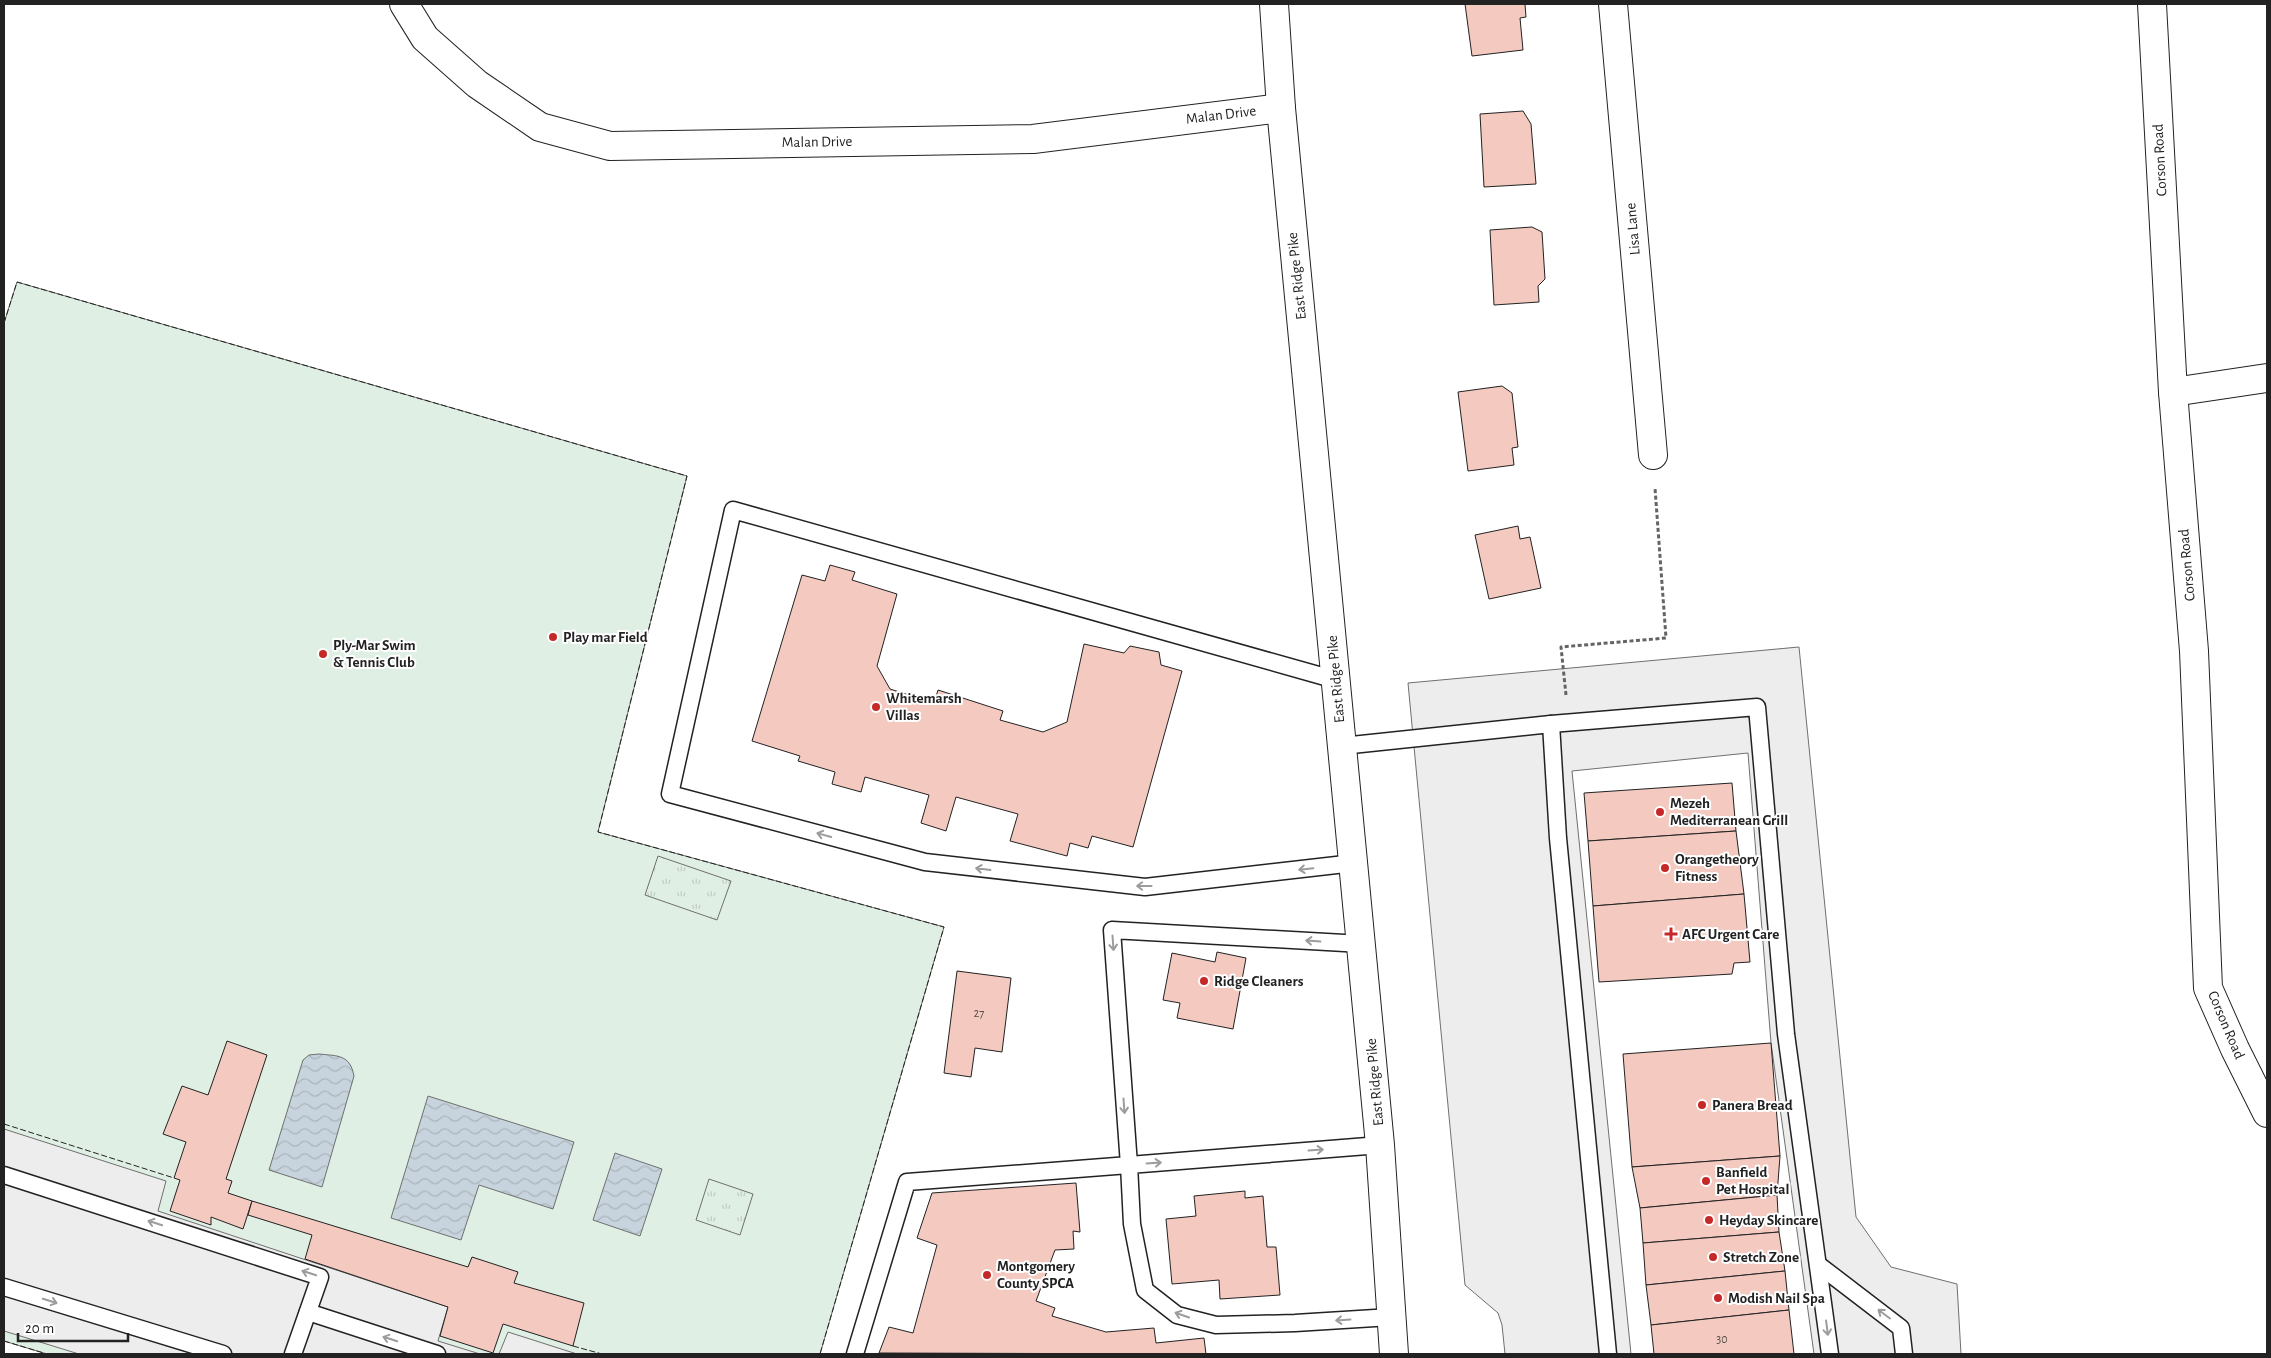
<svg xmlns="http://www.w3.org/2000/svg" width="2271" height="1358" viewBox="0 0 2271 1358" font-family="'Alegreya Sans',sans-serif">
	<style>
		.grass { fill: #e0efe3; stroke: #6f6f6f }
		.park { fill: url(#park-tufts); stroke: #6f6f6f }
		.parking { fill: #ededed; stroke: #6f6f6f }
		.water { fill: url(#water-waves); stroke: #6f6f6f }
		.building { fill: #f3c9c0; stroke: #222 }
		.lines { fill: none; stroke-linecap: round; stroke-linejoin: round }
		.lane-casing { stroke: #222; stroke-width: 19 }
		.street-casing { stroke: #222; stroke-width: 30 }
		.primary-casing { stroke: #222; stroke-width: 30 }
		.path { stroke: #646464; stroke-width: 3; stroke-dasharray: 4 2.5; stroke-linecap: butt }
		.lane { stroke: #fff; stroke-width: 16 }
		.street { stroke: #fff; stroke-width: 28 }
		.primary { stroke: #fff; stroke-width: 28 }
		.fence { stroke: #222; stroke-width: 1; stroke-dasharray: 6 2.5; stroke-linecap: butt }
		.oneway { stroke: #9c9c9c }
		.poi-dot { fill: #c62828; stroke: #fff; stroke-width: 2 }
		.labels { text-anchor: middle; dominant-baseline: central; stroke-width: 4; stroke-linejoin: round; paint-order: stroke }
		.number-label { font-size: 12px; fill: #564c4a }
		.street-label { font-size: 15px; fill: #222; stroke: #fff }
		.poi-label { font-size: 15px; font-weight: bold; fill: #222; stroke: #fff; text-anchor: start }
	</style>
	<defs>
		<pattern id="park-tufts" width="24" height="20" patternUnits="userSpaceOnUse" patternTransform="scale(1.25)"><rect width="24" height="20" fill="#e0efe3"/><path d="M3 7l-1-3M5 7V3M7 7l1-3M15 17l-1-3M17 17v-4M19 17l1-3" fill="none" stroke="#c0cdc2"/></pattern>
		<pattern id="water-waves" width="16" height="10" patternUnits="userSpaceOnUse" patternTransform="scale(1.25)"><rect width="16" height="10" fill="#c7d3dd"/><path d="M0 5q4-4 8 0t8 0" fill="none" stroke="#abb5bd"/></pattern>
	</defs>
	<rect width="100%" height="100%" fill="#fff"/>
	<path class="grass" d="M17,282L687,476L598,832L944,927L820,1354H47L4,1341V323Z"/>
	<g class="park">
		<path d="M658,856L731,881L717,920L645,895Z"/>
		<path d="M709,1179L753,1194L740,1235L696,1220Z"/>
	</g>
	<g class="parking">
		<path d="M1799,647L1856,1217L1891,1267L1957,1284L1961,1354H1814L1771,1043L1748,753L1572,771L1631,1354H1505L1502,1325L1498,1313L1465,1285L1408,683Z"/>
		<path d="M4,1129L166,1181L158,1211L448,1307L438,1341L480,1354H79L4,1331Z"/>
		<path d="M508,1332L577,1354H499Z"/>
	</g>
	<g class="water">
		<path d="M319,1054C337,1056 350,1054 354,1076L322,1187L269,1170L303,1060L309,1055Z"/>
		<path d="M428,1096L574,1142L553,1209L479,1185L461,1240L391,1218Z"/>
		<path d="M615,1153L662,1169L640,1236L593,1220Z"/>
	</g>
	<g class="building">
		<path d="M1465,4H1525L1526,17L1520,18L1523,50L1472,56Z"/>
		<path d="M1523,111L1531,124L1536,184L1484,187L1480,114Z"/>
		<path d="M1532,227L1542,232L1545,279L1538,286L1539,302L1494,305L1490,230Z"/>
		<path d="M1502,386L1512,393L1518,447L1512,448L1514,465L1468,471L1458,392Z"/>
		<path d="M1518,526L1520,539L1530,537L1541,588L1489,599L1475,535Z"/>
		<path d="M830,565L855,572L852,580L897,594L877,666L890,689L934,703L938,690L1003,711L1000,720L1043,732L1067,722L1084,644L1124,653L1130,646L1159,652L1161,665L1182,671L1133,847L1092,836L1088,848L1070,843L1067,856L1010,841L1018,814L956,797L946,831L921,823L929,795L865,777L861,792L832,784L835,772L798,761L800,756L752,741L802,575L825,581Z"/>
		<path d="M1732,783L1736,831L1588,841L1584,793Z"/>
		<path d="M1736,831L1744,894L1593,906L1588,841Z"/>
		<path d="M1744,894L1750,962L1734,963L1732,974L1599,982L1593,906Z"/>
		<path d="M1217,952L1246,958L1233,1029L1177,1018L1180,1003L1163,1000L1172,953L1215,962Z"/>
		<path d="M957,971L1011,978L1002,1052L975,1048L971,1077L944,1073Z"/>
		<path d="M227,1041L267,1055L226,1179L232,1181L228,1193L252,1201L243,1229L211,1217V1225L170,1211L180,1180L174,1178L186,1142L163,1134L182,1086L208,1095Z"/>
		<path d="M1771,1043L1780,1156L1632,1167L1623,1054Z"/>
		<path d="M1780,1156L1777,1195L1640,1208L1632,1167Z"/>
		<path d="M1076,1183L1080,1232L1073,1231L1074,1249L1055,1250L1036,1301L1055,1308L1052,1316L1106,1332L1154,1328L1156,1343L1204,1338L1206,1354L879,1353L889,1327L913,1333L937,1245L917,1238L932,1193Z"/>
		<path d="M1245,1191V1198L1263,1196L1267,1247H1276L1280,1295L1220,1299L1219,1280L1172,1284L1166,1219L1196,1216L1194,1196Z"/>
		<path d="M1777,1195L1779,1232L1643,1243L1640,1208Z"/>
		<path d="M252,1201L468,1267L472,1257L518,1272L514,1283L584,1303L573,1346L503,1324L493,1353L440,1336L448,1307L305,1259L312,1235L248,1215Z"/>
		<path d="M1779,1232L1785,1271L1646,1285L1643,1243Z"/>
		<path d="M1785,1271L1789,1310L1651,1325L1646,1285Z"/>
		<path d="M1789,1310L1794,1354H1654L1651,1325Z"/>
	</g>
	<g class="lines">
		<defs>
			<g id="lane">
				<path d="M1336,680L733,510L670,794L925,862L1145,887L1354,863"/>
				<path d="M1551,724L1757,707L1786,1034L1830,1354"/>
				<path d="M1342,746L1551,724L1558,838L1608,1354"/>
				<path d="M1380,1145L1129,1165L1132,1224L1145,1290L1177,1315L1216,1325L1295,1323L1391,1317"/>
				<path d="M4,1175L320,1277L293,1354"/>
				<path d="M1820,1266L1901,1328L1904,1354"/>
				<path d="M4,1287L223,1354"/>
				<path d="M308,1312L437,1354"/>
				<path d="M855,1354L907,1182L1129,1165L1112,930L1362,944"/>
			</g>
			<g id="street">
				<path d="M404,4L425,38L477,84L540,127L610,146L1033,139L1281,108"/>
				<path d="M1613,4L1653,455"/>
				<path d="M2152,4L2173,392L2194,651L2208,988L2235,1049L2267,1113"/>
				<path d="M2173,392L2267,378"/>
			</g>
			<path id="primary" d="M1274,4L1281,108L1380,1145L1394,1354"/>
		</defs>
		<use href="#lane" class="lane-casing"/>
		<use href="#street" class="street-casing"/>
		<use href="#primary" class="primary-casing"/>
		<path class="path" d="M1566,695L1561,647L1666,638L1655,488"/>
		<use href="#lane" class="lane"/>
		<use href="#street" class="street"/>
		<use href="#primary" class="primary"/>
		<g class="fence">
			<path d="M4,323L17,282L687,476L598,832L944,927L820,1354"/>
			<path d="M4,1124L174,1178"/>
			<path d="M4,1341L47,1354"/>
			<path d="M573,1346L602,1354"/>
		</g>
	</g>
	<defs><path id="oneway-shaft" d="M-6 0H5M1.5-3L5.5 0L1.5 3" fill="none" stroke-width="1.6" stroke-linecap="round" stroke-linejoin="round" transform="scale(1.25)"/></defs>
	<g class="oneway">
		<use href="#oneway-shaft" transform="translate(824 835) rotate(-165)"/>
		<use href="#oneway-shaft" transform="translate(983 869) rotate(-173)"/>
		<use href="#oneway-shaft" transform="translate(1306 869) rotate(174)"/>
		<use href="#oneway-shaft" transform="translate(1144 886) rotate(-180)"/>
		<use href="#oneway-shaft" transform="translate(1313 941) rotate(-176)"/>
		<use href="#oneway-shaft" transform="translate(1113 943) rotate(86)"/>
		<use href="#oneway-shaft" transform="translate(1124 1106) rotate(86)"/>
		<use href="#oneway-shaft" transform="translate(1316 1150) rotate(-4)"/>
		<use href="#oneway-shaft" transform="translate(1154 1163) rotate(-4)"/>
		<use href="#oneway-shaft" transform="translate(155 1223) rotate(-162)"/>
		<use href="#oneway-shaft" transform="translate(309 1273) rotate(-162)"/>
		<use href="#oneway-shaft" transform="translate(50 1301) rotate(17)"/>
		<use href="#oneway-shaft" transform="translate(1884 1314) rotate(-143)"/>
		<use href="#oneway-shaft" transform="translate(1182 1315) rotate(-161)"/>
		<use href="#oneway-shaft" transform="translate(1343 1320) rotate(176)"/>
		<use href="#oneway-shaft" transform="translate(1827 1328) rotate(83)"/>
		<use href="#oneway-shaft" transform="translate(390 1339) rotate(-162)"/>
	</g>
	<g class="poi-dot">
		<circle cx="553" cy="637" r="5"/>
		<circle cx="323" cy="654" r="5"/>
		<circle cx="876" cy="707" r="5"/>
		<circle cx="1660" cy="812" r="5"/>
		<circle cx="1665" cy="868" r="5"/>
		<path d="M1668.5 926.5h5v5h5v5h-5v5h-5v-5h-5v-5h5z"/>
		<circle cx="1204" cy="981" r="5"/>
		<circle cx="1702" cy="1105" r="5"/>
		<circle cx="1706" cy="1181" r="5"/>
		<circle cx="1709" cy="1220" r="5"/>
		<circle cx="1713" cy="1257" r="5"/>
		<circle cx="987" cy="1275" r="5"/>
		<circle cx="1718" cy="1298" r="5"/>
	</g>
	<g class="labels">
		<g class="number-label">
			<text x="979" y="1013">27</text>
			<text x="1722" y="1339">30</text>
		</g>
		<g class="street-label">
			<text transform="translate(1221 115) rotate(-7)">Malan Drive</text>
			<text transform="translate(817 142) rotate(-1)">Malan Drive</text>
			<text transform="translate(2160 160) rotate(-93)">Corson Road</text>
			<text transform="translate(1633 229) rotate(-95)">Lisa Lane</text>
			<text transform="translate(1297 276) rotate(-96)">East Ridge Pike</text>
			<text transform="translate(2187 565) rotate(-95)">Corson Road</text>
			<text transform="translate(1336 679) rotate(-95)">East Ridge Pike</text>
			<text transform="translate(2226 1025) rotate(67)">Corson Road</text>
			<text transform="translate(1375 1082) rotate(-95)">East Ridge Pike</text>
		</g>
		<g class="poi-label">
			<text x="563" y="637">Play mar Field</text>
			<text x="333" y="645">Ply-Mar Swim<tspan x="333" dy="17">&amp; Tennis Club</tspan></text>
			<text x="886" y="698">Whitemarsh<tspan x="886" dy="17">Villas</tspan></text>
			<text x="1670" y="803">Mezeh<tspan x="1670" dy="17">Mediterranean Grill</tspan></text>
			<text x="1675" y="859">Orangetheory<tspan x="1675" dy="17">Fitness</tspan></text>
			<text x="1682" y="934">AFC Urgent Care</text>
			<text x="1214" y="981">Ridge Cleaners</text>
			<text x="1712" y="1105">Panera Bread</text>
			<text x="1716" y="1172">Banfield<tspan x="1716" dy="17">Pet Hospital</tspan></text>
			<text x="1719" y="1220">Heyday Skincare</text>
			<text x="1723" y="1257">Stretch Zone</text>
			<text x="997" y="1266">Montgomery<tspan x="997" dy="17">County SPCA</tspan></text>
			<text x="1728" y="1298">Modish Nail Spa</text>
		</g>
	</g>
	<rect width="2271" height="1358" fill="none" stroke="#222222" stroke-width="10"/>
	<path d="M18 1333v8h110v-8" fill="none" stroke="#222222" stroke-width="2.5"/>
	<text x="25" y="1333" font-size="15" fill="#222222" stroke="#ffffff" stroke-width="4" paint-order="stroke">20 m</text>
</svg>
